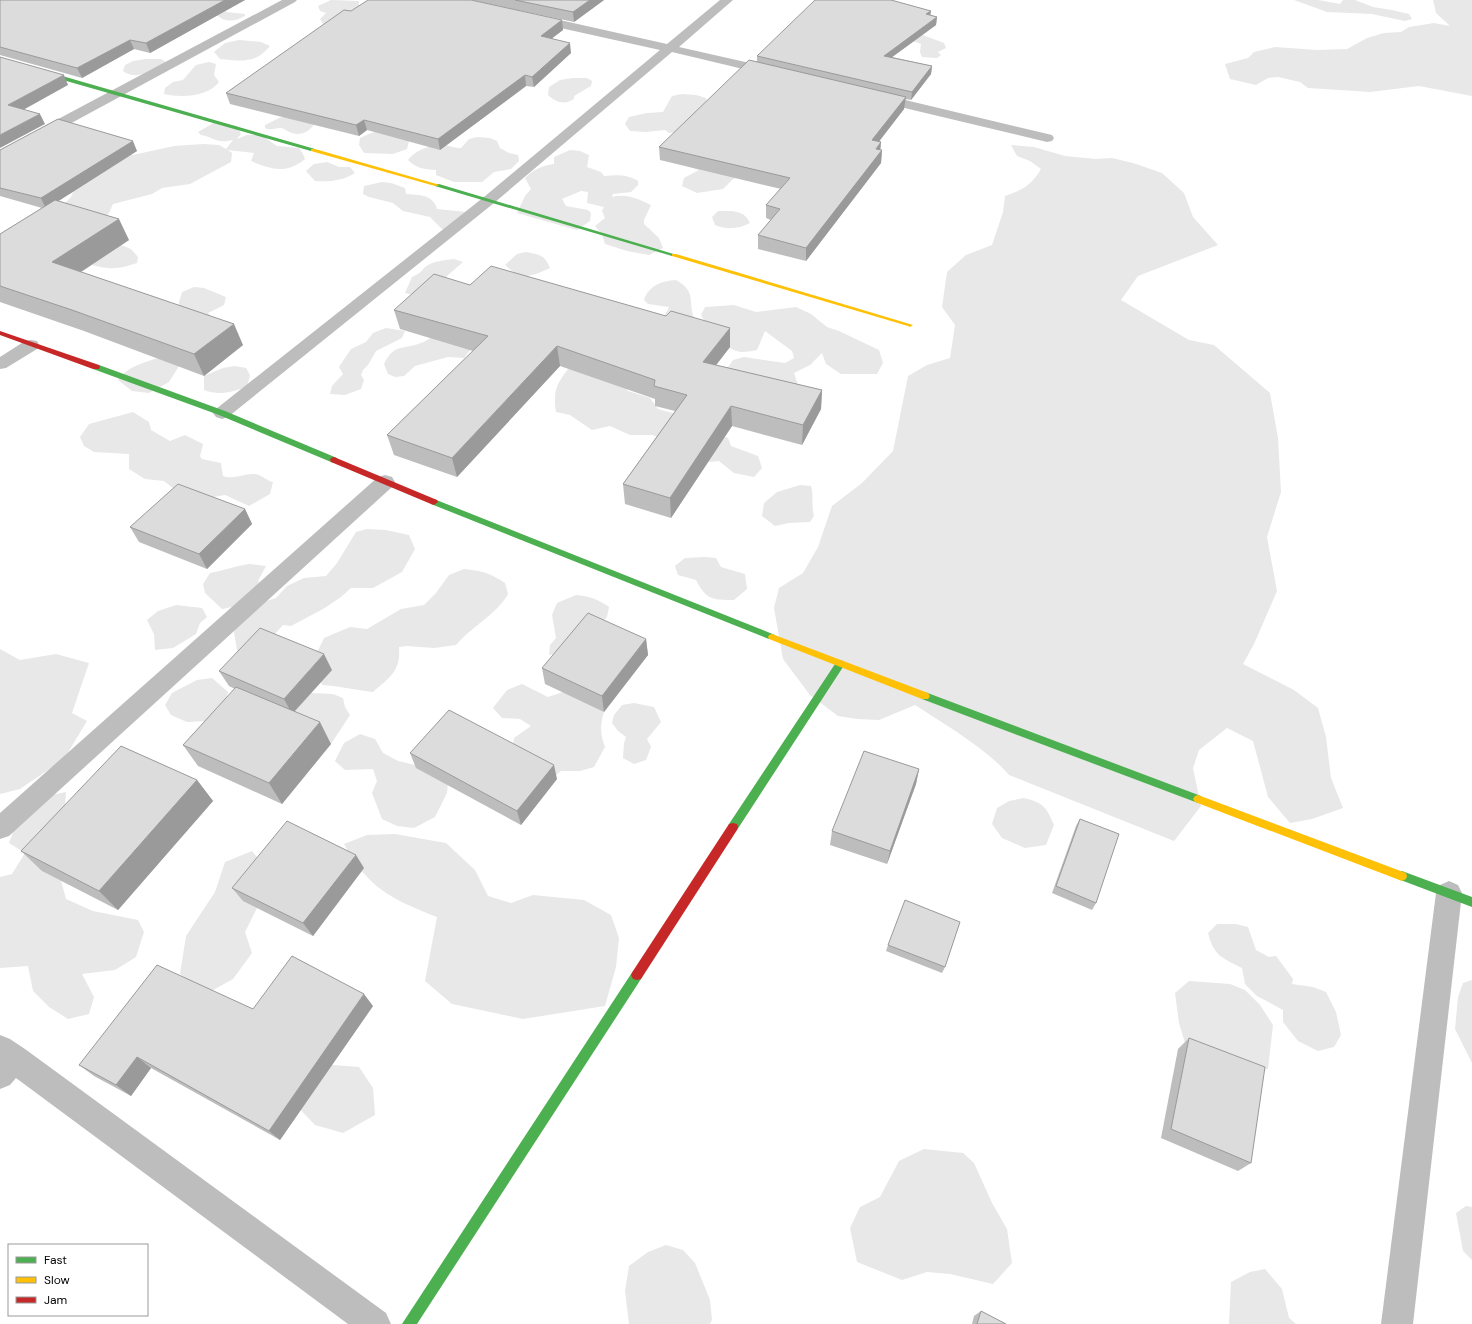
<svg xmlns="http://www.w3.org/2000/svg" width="1472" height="1324" viewBox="0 0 1472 1324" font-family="'DM Sans',sans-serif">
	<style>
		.green { fill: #e8e8e8 }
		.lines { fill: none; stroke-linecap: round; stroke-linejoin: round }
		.street { fill: #bdbdbd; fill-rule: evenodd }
		.fast { fill: #4caf50; fill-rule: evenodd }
		.slow { fill: #ffc107; fill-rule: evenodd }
		.jam { fill: #c62828; fill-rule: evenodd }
		.wall { fill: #bdbdbd }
		.shaded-wall { fill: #9a9a9a }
		.building { fill: #dcdcdc; stroke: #9a9a9a }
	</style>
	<rect width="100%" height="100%" fill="#fff"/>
	<g class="green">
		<path d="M331,0L359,1V6L332,25L323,24L320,19L326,13L320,11L318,6Z"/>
		<path d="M1294,0H1318L1340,4L1343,0H1355L1373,7L1392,10L1409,14L1412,19L1405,21L1372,14L1327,12Z"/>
		<path d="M1433,0H1472V96L1419,86L1370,92L1308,88L1300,82L1278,77L1268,78L1256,85L1230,79L1225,64L1248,58L1254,52L1275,47L1317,50L1347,49L1367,38L1384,33L1401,32L1409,27L1434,23L1450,26L1436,13Z"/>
		<path d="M226,11V12L245,14V16C237,21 225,23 218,16H212Z"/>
		<path d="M920,34L944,43L946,48L938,52L941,55L937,58L922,57L920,52L921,44L913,41Z"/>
		<path d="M239,40L261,42L270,46C256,64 240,61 220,59L214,52L225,43Z"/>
		<path d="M146,59H161L166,62C153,71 137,81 123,71L125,65L133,61Z"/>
		<path d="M209,62L216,64L214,75L219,82C208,97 181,98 164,94L165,88L173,82L183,80L196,65Z"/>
		<path d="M573,78H587L592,81L591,86L574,96V99C564,105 557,103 548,95L549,87L560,80Z"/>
		<path d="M682,94L696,95L706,98L708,105L680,132L669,133L665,130L646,132L630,131L625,124L629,117L647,113L663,112L672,96Z"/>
		<path d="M292,115L320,116C313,127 306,137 292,133C288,132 284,128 281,128C274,128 271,131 265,128V125L279,118Z"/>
		<path d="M215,122L237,126L241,134L237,139L247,135H261L277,146L299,148L303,154L305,159C287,174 271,170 251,161L254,153L228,150L232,153L231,162L190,184L162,188L152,194L113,204L109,213L100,223L62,206L71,197L75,187L128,156L174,146L203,144L219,145L226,149L233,140C215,144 215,137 201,135L198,132Z"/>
		<path d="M380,131L409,141L407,149L393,154L364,153L359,145L360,138L371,133Z"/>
		<path d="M477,137L490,138L497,141L500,148L509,153L518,155L519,161L511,169L494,172L482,182H454L436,175V170C424,169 417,169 408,160C416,149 432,144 445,145C450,146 455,148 461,148L469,139Z"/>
		<path d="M1011,145L1034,147L1065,156L1096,159L1112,158L1133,163L1162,173L1184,193L1193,217L1218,245L1138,276L1121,300L1189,340L1214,345L1270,393L1278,438L1281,492L1267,537L1277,591L1254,644L1243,664L1294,690L1318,708L1326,737L1331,778L1343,808L1312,819L1290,823L1268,797L1253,741L1227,728L1199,750L1193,768L1201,806L1174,841L1009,775C987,749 944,724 915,705L879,720L857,719L838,716L810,695L783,659L774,608L779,588L803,573L818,547L832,506L862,483L893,451L908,376L927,365L950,358L955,325L942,307L947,272L966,255L992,245L1003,212L1005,196C1022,190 1031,186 1041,169L1030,161L1017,156Z"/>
		<path d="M570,150L580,151L589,155L587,167L601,172L604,176C616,175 627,174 638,181V185L631,192L613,194L612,197C626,193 639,199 651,205L644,220V224L659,238L663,248L649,255L627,251L605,244L602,234L595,226L605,218L602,211L604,207L587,203L588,192L581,191L562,199L566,206L588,210L591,213L590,221L577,230L517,213L525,196L531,189L525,178C534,169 541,166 554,164V157Z"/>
		<path d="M327,162L339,167H350L355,173C342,181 330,182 315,181L306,171L314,164Z"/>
		<path d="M683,165L746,174L733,179L723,189L697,193L682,186L684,178L699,170Z"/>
		<path d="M382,182L391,183L405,188L406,194C419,195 433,194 437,209L467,212L472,218L471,221L457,230L442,229L430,217L403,211L393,203L369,197L363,194L364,186Z"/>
		<path d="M718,211C731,211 744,209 750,223C738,229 727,230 715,225L712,217Z"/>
		<path d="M121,245L131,249L138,257L137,263C118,269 112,270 92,265L95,260Z"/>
		<path d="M526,252C540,255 544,254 550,268C530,277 522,281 505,265L517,254Z"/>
		<path d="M454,259L463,262L447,276L439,287L421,297L405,293L412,277C420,273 420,273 425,267C433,261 445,260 454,259Z"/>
		<path d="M676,280C698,292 687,304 695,320L664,317L669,307L648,304L644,300C649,285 662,281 676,280Z"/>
		<path d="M194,287L204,288L226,297L224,305L208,313L220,327L179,312V302L182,292Z"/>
		<path d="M734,305L756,312L796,307L811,314L827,327L839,331L879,350L883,363L877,374H841L826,364L822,353L810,365L794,373L799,388L727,369L733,360L744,357L785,363L794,358L792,351L765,331L757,350C752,351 746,352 741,352C723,349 708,330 701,315L705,307Z"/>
		<path d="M386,328L405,331L402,338L376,351L368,365L363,370L361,375L364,380L361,389L345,395L330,394L332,386L343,374L339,367L351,349L366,342L373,333Z"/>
		<path d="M433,337L471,349L464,358L448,357L415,366L404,376L395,377L388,374L384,364C394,344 400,350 418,344C423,343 428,339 433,337Z"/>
		<path d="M158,358L179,366L169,382L149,393L132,391L118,380C128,366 143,363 158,358Z"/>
		<path d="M571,365L617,377L628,391L650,398L658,409L676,414L728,438L731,446L758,456L762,468L754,477L734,473L719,461L710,462L694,459L667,440L652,435H630L610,426L592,430L570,415L556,412C553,388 557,384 571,365Z"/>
		<path d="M235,366L246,368L250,375L247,387C231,392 220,396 204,390V376L223,368Z"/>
		<path d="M133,412L149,422L151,430L170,441L185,435L203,444L200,456L202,459L221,463L223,476C234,480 244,473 255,474C262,475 267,481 273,482L270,494L249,506L225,495L207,498L174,489L164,481L145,479L129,469V454L94,452L84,446L80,437L89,424Z"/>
		<path d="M800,485L811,486C814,496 811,506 814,516L810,522L789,523L775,526L762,516L764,503L777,492Z"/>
		<path d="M367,529L386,530L409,535L415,549L402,572L373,588H351L341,597L323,609L291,626L283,625L272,637L238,656L234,632L239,620L257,604L276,598L287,586L304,578L326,576L337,563L356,532Z"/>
		<path d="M705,557L716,558L721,567L745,574L747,589L734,600C713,600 706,600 696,580L678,575L675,566L685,558Z"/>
		<path d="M249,564L266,566L258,581L259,582C250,599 242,606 222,609L205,593L203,584L210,573C223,571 235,566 249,564Z"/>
		<path d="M464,569C483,571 490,573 505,583L508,594C497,614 471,627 456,645L434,648L407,646L399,647C401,671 390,677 373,692C356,690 340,686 322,685L314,659L324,638L350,627L367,629L401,609L424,605L436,593L449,575Z"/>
		<path d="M576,595C589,596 598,599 609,607L607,617L598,626L563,653L549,655L550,645L556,638L552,615L557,603Z"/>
		<path d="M176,605L202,608L207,617L200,623L196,634L173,648L155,650L154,634L147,620L158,611Z"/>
		<path d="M0,649L20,660L56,654L89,663L72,713L87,721L64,759L20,789L0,794Z"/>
		<path d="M212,678L228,692L224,708L209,721L187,722L171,715L165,705L172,693L197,680Z"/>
		<path d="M522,684L548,697L563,692L593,698L604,712C600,725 600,734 605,747L594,767L580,771H561L543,786L511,755L514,738L531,726L520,719L502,718L493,708L507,690Z"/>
		<path d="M311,693L333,694L343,698L345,707L350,715L331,744L282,734L301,696Z"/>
		<path d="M634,703L654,707L661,722L647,739L651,747L646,760L634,764L623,758L624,743L626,737L618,731L612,723L614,715L622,705Z"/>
		<path d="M360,734L375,739L383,753L398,761L428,768L448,783L447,793L435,817L414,828L397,826L382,819L372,793L377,781L373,769L345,770L335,761L344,743Z"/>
		<path d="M66,792L60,877L66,899L93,911L138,920L144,932L136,957L115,970L82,974L94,997L89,1014L68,1019L49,1007L33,991L28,966L0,968V877L12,874L25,853L9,843L18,819L36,798Z"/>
		<path d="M1024,798C1044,803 1046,807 1054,825L1046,845L1025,848L1002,838L992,824L997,808L1009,801Z"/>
		<path d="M395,834L446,843L475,870L488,896L511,903L533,895L584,900L611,915L619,938L616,967L605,1006L523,1019L452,1004L425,981L437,917C391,899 368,888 344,844L367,835Z"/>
		<path d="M252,851L268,870L271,880L245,932L252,953L233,979L206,994L180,974L186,936L215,892L225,862Z"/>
		<path d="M1217,924H1236L1248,927L1256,950L1269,957L1276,956L1293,979L1292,984L1313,987L1326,992L1336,1012L1341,1035L1334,1047L1318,1051L1298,1041L1283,1022V1010L1257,996L1245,984L1242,968C1222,958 1214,956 1208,933Z"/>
		<path d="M1472,980V1063L1455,1029L1458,997L1463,983Z"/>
		<path d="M1189,981L1230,984L1245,990L1260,1005L1273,1025L1268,1069L1242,1073L1185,1043L1179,1023L1175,993Z"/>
		<path d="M333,1065L359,1067L373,1088L375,1115L343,1133L315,1125L296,1105L308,1073Z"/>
		<path d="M924,1149L963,1153L974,1163L992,1203L1007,1229L1012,1263L993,1284L950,1274L927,1272L902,1280L857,1262L850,1228L860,1207L880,1197L899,1161Z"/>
		<path d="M1466,1206L1472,1207V1260L1463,1251L1456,1213Z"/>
		<path d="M666,1245L683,1250L695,1263L710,1300L712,1320L710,1324H629L625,1291L629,1266L648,1252Z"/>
		<path d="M1265,1269L1282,1289L1289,1318L1296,1324H1229L1231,1282L1250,1272Z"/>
	</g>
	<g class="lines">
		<g class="street">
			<path d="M282,0H297L295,2L5,159L0,160V150Z"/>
			<path d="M720,0H733L679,47L776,69L778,72L776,75L772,76L672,52L494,203L228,417L222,419L216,417L213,413L216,409L484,197L660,50L529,21L527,18L529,15L533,14L667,44Z"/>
			<path d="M876,93L1052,135L1054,138L1052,141L1047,142L871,100L869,97L871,94Z"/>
			<path d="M31,340L37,341L39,345L37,349L6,368L0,369V357L25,341Z"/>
			<path d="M385,475L392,477L395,482L392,487L9,836L0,839V813L378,477Z"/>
			<path d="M1449,881L1458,885L1462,893L1413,1324H1381L1436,893L1440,885Z"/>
			<path d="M0,1035L10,1039L25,1049L386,1313L391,1324H348L16,1078L10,1085L0,1089Z"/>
		</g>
		<g class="fast">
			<path d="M0,58L315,149L316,150L311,151L0,62Z"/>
			<path d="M435,184H439L677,255L672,256L435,186Z"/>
			<path d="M93,365H99L225,411L337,458L338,460L334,463L331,462L219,415L93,369Z"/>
			<path d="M434,499L775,635L776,637L775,639H769L431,504L430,502Z"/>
			<path d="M840,660L843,661L845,664L843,667L737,830L733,831L729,830L728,827L729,824L837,661Z"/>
			<path d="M925,692L1201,796L1203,799L1201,802L1198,803L922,699L920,696L922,693Z"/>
			<path d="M1402,871L1472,897V907L1398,879L1397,876L1398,873Z"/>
			<path d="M637,970L641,971L643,975L641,979L417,1324H402L633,971Z"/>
		</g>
		<g class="slow">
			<path d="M311,149H315L440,185L435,186L311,151Z"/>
			<path d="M672,254H676L913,325L910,327L908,326L672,256Z"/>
			<path d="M772,634L928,693L930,696L928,699H922L769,639L768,637L769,635Z"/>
			<path d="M1198,795L1406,873L1407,876L1406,879L1402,881L1195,802L1193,799L1195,796Z"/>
		</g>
		<g class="jam">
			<path d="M0,331L99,365L100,367L99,369H93L0,335Z"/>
			<path d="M334,457L437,500L438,502L434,505L431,504L331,462L330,460L331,458Z"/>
			<path d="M733,823L737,824L738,827L737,830L641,979L637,980L633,979L631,975L633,971L729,824Z"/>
		</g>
	</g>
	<g class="wall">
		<path d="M0,0H245L150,53L134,49L82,78L0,55Z"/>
		<path d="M471,0H604L574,22Z"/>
		<path d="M351,11L562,20L563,30L552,38L571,53L534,87L526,86L440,150L367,130L359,136L230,104L226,93Z"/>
		<path d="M930,15L937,17L936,25L892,57L932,66L931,74L911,100L905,99L904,109L879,141L881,142L880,150H882L881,163L806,261L758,249V235L771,220L766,218V205L781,189L660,160L659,147L757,61V56Z"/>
		<path d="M0,150L137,151L58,201L129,240L81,272L243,345L204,376L84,331L0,302V234L42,208L0,196Z"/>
		<path d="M470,285L666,316L730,328V347L716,365L822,390L821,409L802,445L732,426L671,518L625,504L623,484L675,411L655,406V399L560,366L457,477L394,455L387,435L473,351L400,329L394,310Z"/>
		<path d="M245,509L252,524L207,569L139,542L130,527Z"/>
		<path d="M646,639L648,655L604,712L545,684L542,668Z"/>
		<path d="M332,670L295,711L331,744L282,804L198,766L183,745L235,689L229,686L219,671Z"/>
		<path d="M410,753L557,779L521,825L416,768Z"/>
		<path d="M919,769L916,784L887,864L830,845L832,831Z"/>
		<path d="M197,780L213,801L118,910L42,871L21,851Z"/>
		<path d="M1080,819L1096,903L1092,910L1052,893L1076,826Z"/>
		<path d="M364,868L313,936L243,901L232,888Z"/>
		<path d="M888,945L945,967L942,973L886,951Z"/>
		<path d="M373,1006L280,1140L151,1068L131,1096L94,1076L79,1065L253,1009Z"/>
		<path d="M1189,1038L1251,1163L1238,1171L1161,1138L1178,1049Z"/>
		<path d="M981,1311L1006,1324H972L974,1316Z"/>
	</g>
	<g class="shaded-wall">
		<path d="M225,0H245L150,53L146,43Z"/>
		<path d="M590,0H604L574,22L573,12Z"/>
		<path d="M931,11L930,18L926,14Z"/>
		<path d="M937,17L936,25L884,63V56Z"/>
		<path d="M562,20L563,30L542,46L541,36Z"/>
		<path d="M130,40L134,49L82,78L77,68Z"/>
		<path d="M570,43L571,53L534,87L532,77Z"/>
		<path d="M932,66L931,74L911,100L912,92Z"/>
		<path d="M64,75L68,85L14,115L8,105Z"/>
		<path d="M525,75L526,86L440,150L438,139Z"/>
		<path d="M906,97L904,109L871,152L872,140Z"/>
		<path d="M40,114L45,124L0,148V135Z"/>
		<path d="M364,120L367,130L359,136L356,125Z"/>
		<path d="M133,141L137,151L46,209L41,198Z"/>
		<path d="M881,142L880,153L882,150L881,163L806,261V248Z"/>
		<path d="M119,219L129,240L64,283L52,262Z"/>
		<path d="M234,324L243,345L204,376L194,354Z"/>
		<path d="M730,328V347L703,382V362Z"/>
		<path d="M557,346L560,366L457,477L452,458Z"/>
		<path d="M822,390L821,409L802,445L803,425Z"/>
		<path d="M731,406L732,426L671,518L670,498Z"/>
		<path d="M245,509L252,524L207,569L199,554Z"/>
		<path d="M646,639L648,655L604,712L602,696Z"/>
		<path d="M324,654L332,670L292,714L284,699Z"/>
		<path d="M320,722L331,744L282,804L269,783Z"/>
		<path d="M554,765L557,779L521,825L517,811Z"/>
		<path d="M919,769L916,784L887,864L890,851Z"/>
		<path d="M197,780L213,801L118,910L99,891Z"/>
		<path d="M356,855L364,868L313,936L303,923Z"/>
		<path d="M364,994L373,1006L280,1140L269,1131Z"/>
		<path d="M137,1057L151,1068L131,1096L116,1085Z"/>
	</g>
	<g class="building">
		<path d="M0,0H225L146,43L130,40L77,68L0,47Z"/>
		<path d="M368,0H471L562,20L541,36L570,43L532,77L525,75L438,139L364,120L356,125L226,93L344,10L351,11Z"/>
		<path d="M515,0H590L573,12Z"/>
		<path d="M815,0H891L931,11L926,14L937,17L884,56L932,66L912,92L757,56Z"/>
		<path d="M0,57L64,75L8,105L40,114L0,135Z"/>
		<path d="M749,60L906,97L872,140L881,142L876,149L882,150L806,248L758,235L780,209L766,205L790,178L659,147Z"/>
		<path d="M58,119L133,141L41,198L0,188V150Z"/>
		<path d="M55,200L119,219L52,262L234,324L194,354L72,310L0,286V234Z"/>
		<path d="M491,266L666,316L671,311L730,328L703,362L822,390L803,425L731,406L670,498L623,484L687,395L654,386L655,380L557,346L452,458L387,435L488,336L394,310L434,274L470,285Z"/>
		<path d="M178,484L245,509L199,554L130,527Z"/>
		<path d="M588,613L646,639L602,696L542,668Z"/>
		<path d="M260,628L324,654L284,699L219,671Z"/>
		<path d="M236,687L320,722L269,783L183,745Z"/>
		<path d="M449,710L554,765L517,811L410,753Z"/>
		<path d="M121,746L197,780L99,891L21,851Z"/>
		<path d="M864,751L919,769L890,851L832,831Z"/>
		<path d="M1080,819L1119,834L1096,903L1056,886Z"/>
		<path d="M287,821L356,855L303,923L232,888Z"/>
		<path d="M905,900L960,922L945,967L888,945Z"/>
		<path d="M292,956L364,994L269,1131L137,1057L116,1085L79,1065L157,965L253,1009Z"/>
		<path d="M1189,1038L1265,1067L1251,1163L1171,1129Z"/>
		<path d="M981,1311L1006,1324H977Z"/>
	</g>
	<rect x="8" y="1244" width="140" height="72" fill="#ffffff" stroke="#999999"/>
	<rect x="16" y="1257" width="20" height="6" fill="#4caf50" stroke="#999999"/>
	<text x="44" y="1264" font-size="12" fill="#000000">Fast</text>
	<rect x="16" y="1277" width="20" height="6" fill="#ffc107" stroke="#999999"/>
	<text x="44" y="1284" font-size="12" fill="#000000">Slow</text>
	<rect x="16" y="1297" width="20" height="6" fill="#c62828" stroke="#999999"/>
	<text x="44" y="1304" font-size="12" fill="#000000">Jam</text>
</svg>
